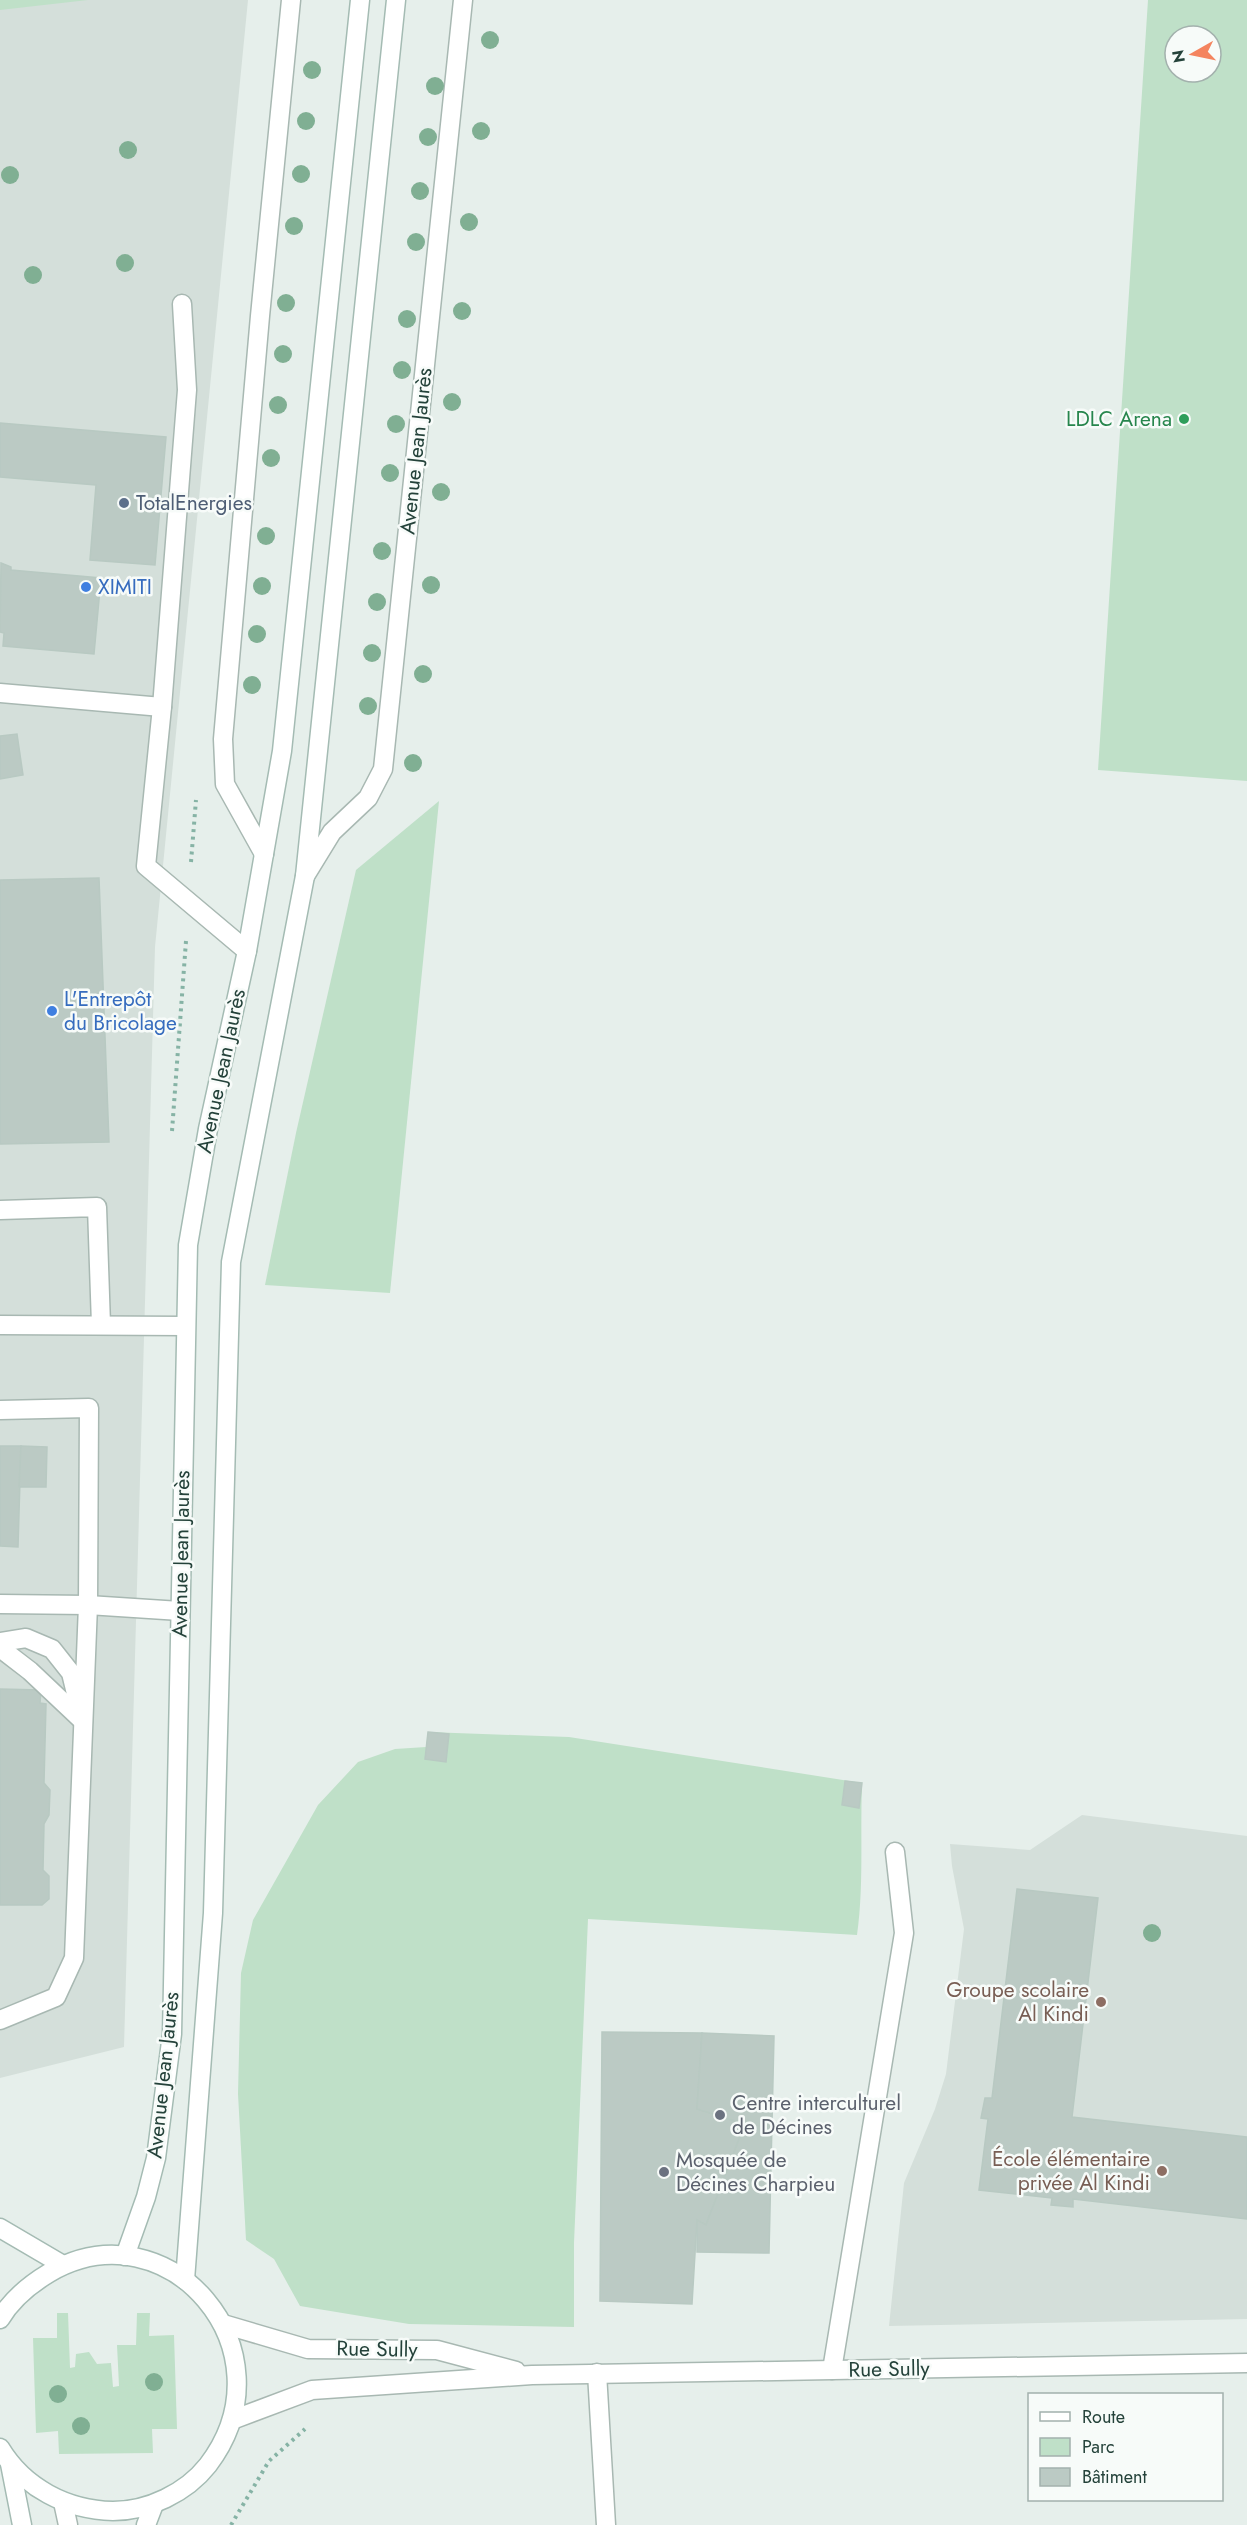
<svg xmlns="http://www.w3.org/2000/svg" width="1247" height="2525" viewBox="0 0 1247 2525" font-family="Jost,sans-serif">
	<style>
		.built { fill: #d4dfda }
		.green { fill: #bfe0c8; fill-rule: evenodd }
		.building { fill: #bbcac4; stroke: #b8c9c2; stroke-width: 1.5 }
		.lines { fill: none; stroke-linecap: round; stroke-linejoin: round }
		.service-casing { stroke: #a8b8b2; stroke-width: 21 }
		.minor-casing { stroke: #a8b8b2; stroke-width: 21 }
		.secondary-casing { stroke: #a4bbb3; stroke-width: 21 }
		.path { stroke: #86b3a5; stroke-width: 4; stroke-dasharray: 3 4.5; stroke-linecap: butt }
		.service { stroke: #fff; stroke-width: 18 }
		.minor { stroke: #fff; stroke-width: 18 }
		.secondary { stroke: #fff; stroke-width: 18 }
		.tree { fill: #80af93 }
		.leisure-dot { fill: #2e9e5b; stroke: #f7fbf9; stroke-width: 2 }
		.service-dot { fill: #5c6f8a; stroke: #f7fbf9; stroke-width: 2 }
		.shop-dot { fill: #3f7fe0; stroke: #f7fbf9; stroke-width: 2 }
		.education-dot { fill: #8d6e63; stroke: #f7fbf9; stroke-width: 2 }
		.worship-dot { fill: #6b7280; stroke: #f7fbf9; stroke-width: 2 }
		.labels { text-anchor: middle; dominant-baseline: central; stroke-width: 5; stroke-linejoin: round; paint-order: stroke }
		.leisure-label { font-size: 21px; fill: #27864d; stroke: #f7fbf9; text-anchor: end }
		.street-label { font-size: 21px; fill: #24423a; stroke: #f7fbf9 }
		.service-label { font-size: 21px; fill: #4e5e75; stroke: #f7fbf9; text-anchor: start }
		.shop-label { font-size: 21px; fill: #366cbe; stroke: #f7fbf9; text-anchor: start }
		.education-label { font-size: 21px; fill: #785e54; stroke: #f7fbf9; text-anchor: end }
		.worship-label { font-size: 21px; fill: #5b616d; stroke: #f7fbf9; text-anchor: start }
	</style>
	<rect width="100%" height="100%" fill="#e6efeb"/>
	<g class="built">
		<path d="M0,0H248L155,947L124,2047L0,2078Z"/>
		<path d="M1082,1815L1247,1836V2319L889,2326L904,2183L935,2109L946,2074L964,1929L952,1866L950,1844L1030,1850Z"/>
	</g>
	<g class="green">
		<path d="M0,0H88L0,10Z"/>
		<path d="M1148,0H1247V781L1098,770ZM1175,36H1211V72H1175Z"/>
		<path d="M439,801L390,1293L265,1285L296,1133L356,870Z"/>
		<path d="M428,1732L569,1737L862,1783C860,1834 864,1885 857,1935L588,1919L574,2243V2327L409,2324L300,2306L274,2259L246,2240L238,2094L241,1973L253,1920L318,1805L358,1762L395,1749L426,1747Z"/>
		<path d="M57,2313H68L70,2368L75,2367L76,2354L89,2352L97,2364L111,2363L113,2387L119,2386L117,2345H136L137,2313H150L149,2336L174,2335L177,2429H152L153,2453L59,2454L58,2431L36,2433L33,2338H57Z"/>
	</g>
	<g class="building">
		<path d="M0,423L166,437L155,565L90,560L96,485L0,477Z"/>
		<path d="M1,563L11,567V570L101,578L94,654L3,646L4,633L0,632Z"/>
		<path d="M17,734L23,775L0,779V736Z"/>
		<path d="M99,878L109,1142L0,1144V880Z"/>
		<path d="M0,1446H21L18,1547L0,1546Z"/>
		<path d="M21,1446L47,1447L46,1487H19Z"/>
		<path d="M0,1689L41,1690L40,1703L46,1704L44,1783L50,1790L49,1815L44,1824L43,1870L49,1876V1899L42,1905H0Z"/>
		<path d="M428,1732L449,1734L446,1762L425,1759Z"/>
		<path d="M845,1781L862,1783L859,1808L842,1805Z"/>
		<path d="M1017,1889L1098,1898L1072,2117L1247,2137V2219L1073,2199V2207L1051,2205L1052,2198L979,2190L988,2119L981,2118L985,2098H992Z"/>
		<path d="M602,2032L702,2033L697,2109L745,2124L706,2225L697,2220L692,2304L600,2301Z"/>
		<path d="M702,2033L774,2036L769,2253L697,2252V2220L706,2225L745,2124L697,2109Z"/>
	</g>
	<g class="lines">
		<defs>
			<g id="service">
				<path d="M182,304L187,390L162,707L146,866L247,951"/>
				<path d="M0,693L162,707"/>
				<path d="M0,1210L97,1207L101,1325"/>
				<path d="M0,1325L185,1326"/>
				<path d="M0,1410L89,1408L88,1605L74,1958L56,1997L0,2020"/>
				<path d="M0,1604L88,1605L180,1611"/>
				<path d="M0,1642L26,1638L52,1649L71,1673L78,1702"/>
				<path d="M0,1648L30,1671L83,1721"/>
				<path d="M832,2370L904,1933L895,1852"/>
				<path d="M597,2373L606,2525"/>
				<path d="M63,2502L68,2525"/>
			</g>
			<g id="minor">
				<path d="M264,854L225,784L223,739L260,316L291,0"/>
				<path d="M305,876L332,832L368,798L383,769L463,0"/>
				<path d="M223,2324L308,2349L437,2350L516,2371"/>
				<path d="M232,2420L312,2390L532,2375L1247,2363"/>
			</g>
			<g id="secondary">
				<path d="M0,2228L63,2265"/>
				<path d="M125,2256L146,2197L156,2158L172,2034L188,1245L208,1129L247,951L282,751L360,0"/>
				<path d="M185,2280L213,1913L231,1262L305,876L396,0"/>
				<path d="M0,2319C12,2299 29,2285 49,2273C168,2203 295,2351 208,2465C186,2493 148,2511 113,2511C67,2510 24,2488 0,2448"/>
				<path d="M10,2464L22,2525"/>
				<path d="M146,2525L154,2504"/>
			</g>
		</defs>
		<use href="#service" class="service-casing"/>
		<use href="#minor" class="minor-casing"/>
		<use href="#secondary" class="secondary-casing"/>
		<g class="path">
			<path d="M191,862L196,800"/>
			<path d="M172,1131L186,941"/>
			<path d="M231,2525L269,2461L305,2429"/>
		</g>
		<use href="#service" class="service"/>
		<use href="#minor" class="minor"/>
		<use href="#secondary" class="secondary"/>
	</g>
	<g class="tree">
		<circle cx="490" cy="40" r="9"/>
		<circle cx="312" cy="70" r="9"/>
		<circle cx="435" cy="86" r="9"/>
		<circle cx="306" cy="121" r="9"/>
		<circle cx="481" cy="131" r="9"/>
		<circle cx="428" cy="137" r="9"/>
		<circle cx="128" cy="150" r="9"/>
		<circle cx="301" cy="174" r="9"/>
		<circle cx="10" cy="175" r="9"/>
		<circle cx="420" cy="191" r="9"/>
		<circle cx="469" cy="222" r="9"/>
		<circle cx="294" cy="226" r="9"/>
		<circle cx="416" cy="242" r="9"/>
		<circle cx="125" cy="263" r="9"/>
		<circle cx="33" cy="275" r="9"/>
		<circle cx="286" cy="303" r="9"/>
		<circle cx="462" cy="311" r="9"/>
		<circle cx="407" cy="319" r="9"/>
		<circle cx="283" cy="354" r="9"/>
		<circle cx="402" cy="370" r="9"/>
		<circle cx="452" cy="402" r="9"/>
		<circle cx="278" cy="405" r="9"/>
		<circle cx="396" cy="424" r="9"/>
		<circle cx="271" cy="458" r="9"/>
		<circle cx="390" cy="473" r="9"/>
		<circle cx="441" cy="492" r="9"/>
		<circle cx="266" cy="536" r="9"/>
		<circle cx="382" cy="551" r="9"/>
		<circle cx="431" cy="585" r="9"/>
		<circle cx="262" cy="586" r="9"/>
		<circle cx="377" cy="602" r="9"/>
		<circle cx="257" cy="634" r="9"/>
		<circle cx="372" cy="653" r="9"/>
		<circle cx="423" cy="674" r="9"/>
		<circle cx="252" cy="685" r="9"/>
		<circle cx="368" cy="706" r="9"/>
		<circle cx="413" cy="763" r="9"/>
		<circle cx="1152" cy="1933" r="9"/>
		<circle cx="154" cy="2382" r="9"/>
		<circle cx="58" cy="2394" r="9"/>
		<circle cx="81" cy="2426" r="9"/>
	</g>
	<circle class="leisure-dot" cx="1184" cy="419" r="6"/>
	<circle class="service-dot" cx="124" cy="503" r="6"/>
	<g class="shop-dot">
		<circle cx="86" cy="587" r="6"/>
		<circle cx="52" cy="1011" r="6"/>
	</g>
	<g class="education-dot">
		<circle cx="1101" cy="2002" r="6"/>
		<circle cx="1162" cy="2171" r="6"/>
	</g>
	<g class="worship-dot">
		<circle cx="720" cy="2115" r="6"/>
		<circle cx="664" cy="2172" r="6"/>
	</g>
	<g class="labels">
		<g class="leisure-label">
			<text x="1172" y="419">LDLC Arena</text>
		</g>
		<g class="street-label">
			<text transform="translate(416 451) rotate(-84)">Avenue Jean Jaurès</text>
			<text transform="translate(221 1071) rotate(-78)">Avenue Jean Jaurès</text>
			<text transform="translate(181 1554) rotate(-89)">Avenue Jean Jaurès</text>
			<text transform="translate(163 2075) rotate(-84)">Avenue Jean Jaurès</text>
			<text transform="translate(377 2349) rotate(1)">Rue Sully</text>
			<text transform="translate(889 2369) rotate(-1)">Rue Sully</text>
		</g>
		<g class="service-label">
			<text x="136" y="503">TotalEnergies</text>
		</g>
		<g class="shop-label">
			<text x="98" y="587">XIMITI</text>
			<text x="64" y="999">L'Entrepôt<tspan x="64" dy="24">du Bricolage</tspan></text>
		</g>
		<g class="education-label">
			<text x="1089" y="1990">Groupe scolaire<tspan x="1089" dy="24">Al Kindi</tspan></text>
			<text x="1150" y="2159">École élémentaire<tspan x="1150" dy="24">privée Al Kindi</tspan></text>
		</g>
		<g class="worship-label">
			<text x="732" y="2103">Centre interculturel<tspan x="732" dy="24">de Décines</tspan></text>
			<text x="676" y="2160">Mosquée de<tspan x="676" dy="24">Décines Charpieu</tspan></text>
		</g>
	</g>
	<rect x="1028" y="2393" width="195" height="108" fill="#f7fbf9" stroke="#a3b1ad" stroke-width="1.5"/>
	<rect x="1040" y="2412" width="30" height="9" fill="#ffffff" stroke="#a3b1ad" stroke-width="1.5"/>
	<text x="1082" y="2423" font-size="18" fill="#24423a">Route</text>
	<rect x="1040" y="2438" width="30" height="18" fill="#bfe0c8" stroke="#a3b1ad" stroke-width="1.5"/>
	<text x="1082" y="2453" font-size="18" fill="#24423a">Parc</text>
	<rect x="1040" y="2468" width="30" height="18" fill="#bbcac4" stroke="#a3b1ad" stroke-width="1.5"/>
	<text x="1082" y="2483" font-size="18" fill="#24423a">Bâtiment</text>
	<g transform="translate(1193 54) rotate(261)"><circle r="28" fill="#f7fbf9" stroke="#a3b1ad" stroke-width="1.5"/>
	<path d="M0-4.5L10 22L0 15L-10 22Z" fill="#f4845f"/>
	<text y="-9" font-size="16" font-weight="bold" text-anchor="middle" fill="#24423a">N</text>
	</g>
</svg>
